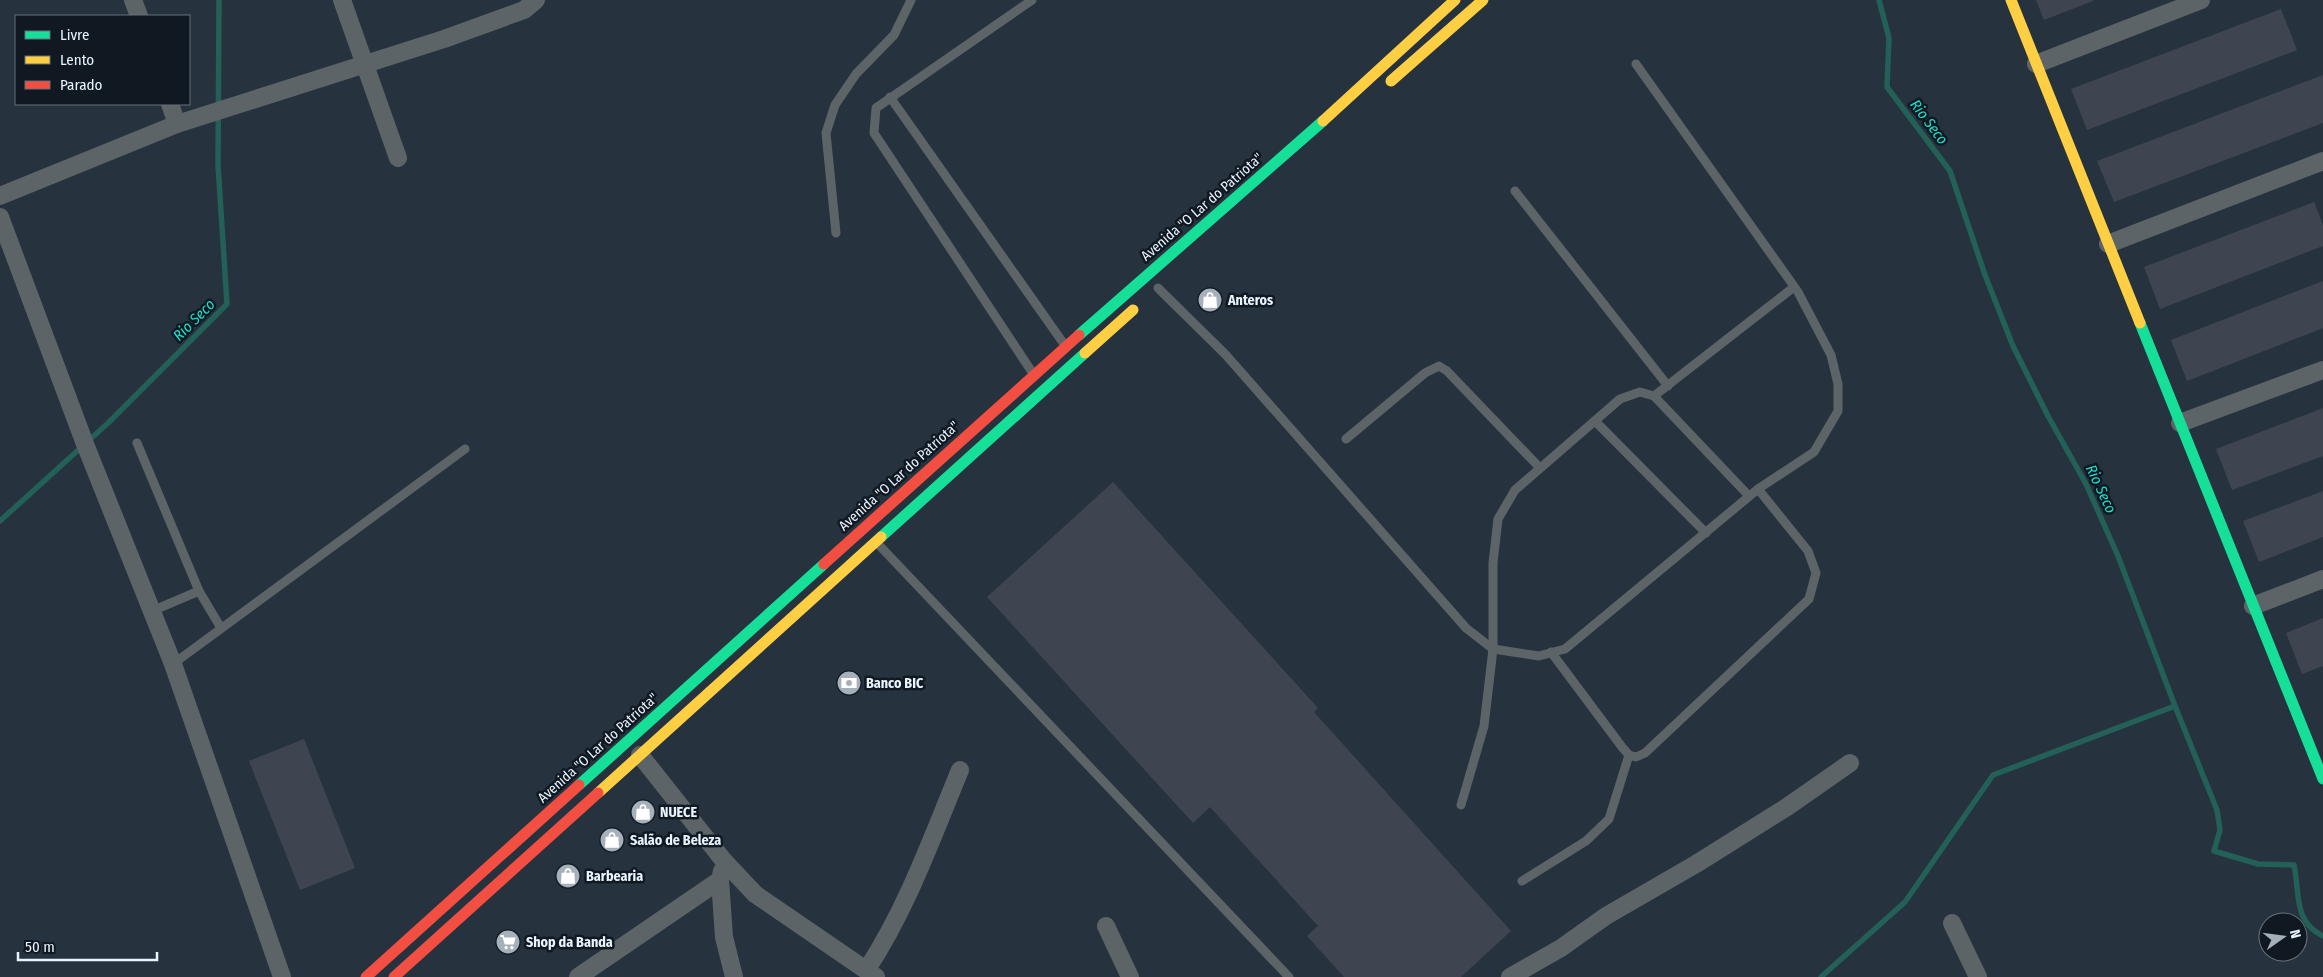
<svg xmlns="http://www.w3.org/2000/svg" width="2323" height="977" viewBox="0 0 2323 977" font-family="'Fira Sans Condensed',sans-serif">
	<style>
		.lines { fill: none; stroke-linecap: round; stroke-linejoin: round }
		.stream { stroke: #226058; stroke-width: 5.5 }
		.building { fill: #3f4550 }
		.lane { stroke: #5c6467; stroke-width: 9 }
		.street { stroke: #5c6467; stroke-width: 18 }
		.fast { stroke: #16e098; stroke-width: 11 }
		.slow { stroke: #ffcf43; stroke-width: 11 }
		.jam { stroke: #f24e42; stroke-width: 11 }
		.labels { text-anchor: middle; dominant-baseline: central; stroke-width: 5; stroke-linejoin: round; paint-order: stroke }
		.street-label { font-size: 14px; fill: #eaf4ff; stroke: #101922 }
		.poi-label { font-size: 14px; font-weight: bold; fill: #eaf4ff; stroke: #101922; text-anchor: start }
		.water-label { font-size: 15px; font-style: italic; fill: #1ae0cb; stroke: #101922 }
	</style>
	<rect width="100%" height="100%" fill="#26323d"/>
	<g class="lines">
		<g class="stream">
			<path d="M1879,0L1889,38L1887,87L1950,171L1985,275L2013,346L2048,416L2086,484L2118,556L2175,706L2217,810L2220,830L2214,851L2258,864L2294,865C2300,893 2293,922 2323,936"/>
			<path d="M0,521L108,423L227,304L218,165L219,0"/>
			<path d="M1821,977L1905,902L1993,775L2175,706"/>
		</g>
	</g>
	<g class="building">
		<path d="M2036,0H2092L2093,1L2044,20Z"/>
		<path d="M2281,9L2297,50L2087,130L2071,89Z"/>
		<path d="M2323,75V123L2114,202L2097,161Z"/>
		<path d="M2314,202L2323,225V246L2160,309L2144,267Z"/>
		<path d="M2323,281V328L2187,381L2171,340Z"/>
		<path d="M2323,408V456L2232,490L2216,449Z"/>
		<path d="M1113,482L1318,708L1314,712L1511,931L1461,977H1344L1307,936L1318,926L1210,807L1193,823L987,597Z"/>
		<path d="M2323,491V537L2259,562L2243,521Z"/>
		<path d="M2323,618V666L2302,674L2286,633Z"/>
		<path d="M304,739L355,868L300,890L249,761Z"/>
	</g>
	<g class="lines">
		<g class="lane">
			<path d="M890,97L1064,344"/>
			<path d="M1515,191L1668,386"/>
			<path d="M836,233L826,133L835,105L856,74L894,35L911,0"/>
			<path d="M1158,288L1226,355L1466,628L1493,649L1539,656L1565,649L1758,489L1814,452L1838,411V384L1831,355L1798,292L1636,64"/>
			<path d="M1032,372L874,133L876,108L1032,0"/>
			<path d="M1654,396L1794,287"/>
			<path d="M1595,421L1706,533"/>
			<path d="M1346,439L1425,373L1439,366L1447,371L1540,468"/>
			<path d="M137,443L199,591L221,628"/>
			<path d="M878,544L1289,977"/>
			<path d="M152,611L199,591"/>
			<path d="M1551,652L1622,747L1629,755L1636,757L1645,753L1809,599L1816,573L1808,551L1758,489"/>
			<path d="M173,664L465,449"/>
			<path d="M1461,805L1484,726L1493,649V563L1498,519L1515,490L1620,399L1640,392L1654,396L1749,496"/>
			<path d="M1522,881L1586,841L1609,819L1629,755"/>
		</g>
		<g class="street">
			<path d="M133,0L139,16"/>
			<path d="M342,0L398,158"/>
			<path d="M2036,64L2201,0"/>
			<path d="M170,104L177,124"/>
			<path d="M0,196L177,124L444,39L524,10L536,0"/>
			<path d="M0,217L85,444L173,664L282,977"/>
			<path d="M2108,244L2323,161"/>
			<path d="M2180,423L2323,370"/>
			<path d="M2253,606L2323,579"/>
			<path d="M640,755L724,861L755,894L876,977"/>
			<path d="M722,871L720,880L724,937L734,977"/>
			<path d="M1952,923L1978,977"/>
			<path d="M1106,926L1130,977"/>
			<path d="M867,969C907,908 932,838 960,770"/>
			<path d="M578,977L720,880"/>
			<path d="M1510,977L1561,948L1606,916L1696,864L1787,807L1850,763"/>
		</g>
		<g class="fast">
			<path d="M2140,323L2323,779"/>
			<path d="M1079,335L1323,121"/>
			<path d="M881,537L1085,353"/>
			<path d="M579,785L824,564"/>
		</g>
		<g class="slow">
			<path d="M2011,0L2140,323"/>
			<path d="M1391,81L1483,0"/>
			<path d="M1323,121L1455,0"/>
			<path d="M1085,353L1133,310"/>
			<path d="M598,793L881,537"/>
		</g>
		<g class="jam">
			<path d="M824,564L1079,335"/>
			<path d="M366,977L579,785"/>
			<path d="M394,977L598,793"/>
		</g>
	</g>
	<defs>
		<symbol id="shop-disc" viewBox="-11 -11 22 22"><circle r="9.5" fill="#a5b0bb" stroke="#101922"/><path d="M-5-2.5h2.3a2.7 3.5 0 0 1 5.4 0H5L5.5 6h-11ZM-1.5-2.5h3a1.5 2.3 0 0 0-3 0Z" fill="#fff"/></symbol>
		<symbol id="bank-disc" viewBox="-11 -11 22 22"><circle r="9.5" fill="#a5b0bb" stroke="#101922"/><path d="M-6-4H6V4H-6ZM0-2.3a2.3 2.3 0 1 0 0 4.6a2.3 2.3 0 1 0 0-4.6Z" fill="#fff"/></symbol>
		<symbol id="supermarket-disc" viewBox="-11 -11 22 22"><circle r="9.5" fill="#a5b0bb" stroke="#101922"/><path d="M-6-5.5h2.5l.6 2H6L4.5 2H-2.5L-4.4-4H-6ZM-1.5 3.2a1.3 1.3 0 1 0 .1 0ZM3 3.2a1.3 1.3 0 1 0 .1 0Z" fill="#fff"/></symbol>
	</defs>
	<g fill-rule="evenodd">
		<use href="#shop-disc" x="1196" y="286" width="28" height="28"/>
		<use href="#bank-disc" x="835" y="669" width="28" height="28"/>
		<use href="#shop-disc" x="629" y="798" width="28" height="28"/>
		<use href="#shop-disc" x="598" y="826" width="28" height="28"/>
		<use href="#shop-disc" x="554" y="862" width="28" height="28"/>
		<use href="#supermarket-disc" x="494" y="928" width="28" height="28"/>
	</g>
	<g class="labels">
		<g class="street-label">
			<text transform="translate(1202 207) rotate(-41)">Avenida "O Lar do Patriota"</text>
			<text transform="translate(899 476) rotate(-42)">Avenida "O Lar do Patriota"</text>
			<text transform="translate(598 748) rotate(-42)">Avenida "O Lar do Patriota"</text>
		</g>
		<g class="poi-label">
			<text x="1228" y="300">Anteros</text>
			<text x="866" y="683">Banco BIC</text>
			<text x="660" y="812">NUECE</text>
			<text x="630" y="840">Salão de Beleza</text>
			<text x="586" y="876">Barbearia</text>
			<text x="526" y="942">Shop da Banda</text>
		</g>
		<g class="water-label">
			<text transform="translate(1929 122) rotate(53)">Rio Seco</text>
			<text transform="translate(194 320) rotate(-45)">Rio Seco</text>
			<text transform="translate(2101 489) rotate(65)">Rio Seco</text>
		</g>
	</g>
	<rect x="15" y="15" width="175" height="90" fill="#101922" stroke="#67717a"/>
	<rect x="25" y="31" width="25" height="8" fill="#16e098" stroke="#67717a"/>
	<text x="60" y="40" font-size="15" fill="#eaf4ff">Livre</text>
	<rect x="25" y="56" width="25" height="8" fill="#ffcf43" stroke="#67717a"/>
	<text x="60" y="65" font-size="15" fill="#eaf4ff">Lento</text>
	<rect x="25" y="81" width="25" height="8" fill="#f24e42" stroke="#67717a"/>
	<text x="60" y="90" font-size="15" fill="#eaf4ff">Parado</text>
	<g transform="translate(2283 937) rotate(76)"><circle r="24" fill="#101922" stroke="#67717a"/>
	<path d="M0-4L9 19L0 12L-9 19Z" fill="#a5b0bb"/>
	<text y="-8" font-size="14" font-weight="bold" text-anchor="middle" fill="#eaf4ff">N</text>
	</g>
	<path d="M18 952v8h139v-8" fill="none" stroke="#eaf4ff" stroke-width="2.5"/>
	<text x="25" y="952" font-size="15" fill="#eaf4ff" stroke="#101922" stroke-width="4" paint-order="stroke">50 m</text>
</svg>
